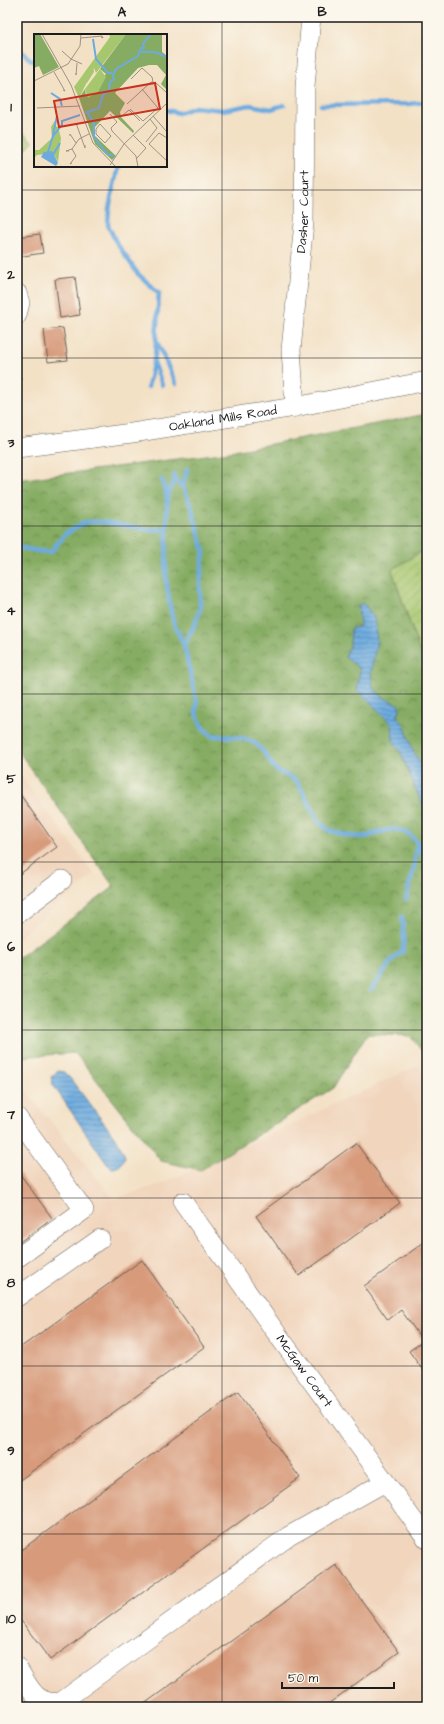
<svg xmlns="http://www.w3.org/2000/svg" width="444" height="1724" viewBox="0 0 444 1724" font-family="'Architects Daughter',sans-serif">
	<style>
		.built { fill: #f1d5bd }
		.forest { fill: url(#forest-crowns); stroke: #50643f }
		.park { fill: url(#park-crowns); stroke: #627246 }
		.garden { fill: url(#garden-furrows); stroke: #627246 }
		.water { fill: url(#water-rules); stroke: #44647e }
		.lines { fill: none; stroke-linecap: round; stroke-linejoin: round }
		.stream { stroke: #6dabdf; stroke-width: 4.5 }
		.building { fill: #d79a7a }
		.minor-casing { stroke: #676158; stroke-width: 20 }
		.minor { stroke: #fff; stroke-width: 19 }
		.grid { fill: none; stroke: #1c1c1c; stroke-width: 1; stroke-opacity: 0.55 }
		.labels { text-anchor: middle; dominant-baseline: central; stroke-width: 3.5; stroke-linejoin: round; paint-order: stroke }
		.street-label { font-size: 13px; fill: #1c1c1c; stroke: #fbf7ec }
		.inset-river { fill: none; stroke: #6dabdf; stroke-width: 2 }
		.inset-road { fill: none; stroke: #9d9282; stroke-width: 1 }
		.view { fill: #c8321e; fill-opacity: 0.15; stroke: #c8321e; stroke-width: 2 }
		.inset-edge { fill: none; stroke: #1c1c1c; stroke-width: 2 }
		.neatline { fill: none; stroke: #1c1c1c; stroke-width: 1.5 }
		.grid-label { font-size: 13px; text-anchor: middle; font-weight: bold; fill: #1c1c1c }
	</style>
	<defs>
		<pattern id="forest-crowns" width="20" height="18" patternUnits="userSpaceOnUse"><rect width="20" height="18" fill="#85ac62"/><path d="M2 6a3 3 0 1 1 6 0M12 15a3 3 0 1 1 6 0" fill="none" stroke="#6c8b50"/></pattern>
		<pattern id="park-crowns" width="20" height="18" patternUnits="userSpaceOnUse"><rect width="20" height="18" fill="#a7c76f"/><path d="M2 6a3 3 0 1 1 6 0M12 15a3 3 0 1 1 6 0" fill="none" stroke="#8faa60"/></pattern>
		<pattern id="garden-furrows" width="10" height="10" patternUnits="userSpaceOnUse"><rect width="10" height="10" fill="#a7c76f"/><path d="M-1 1l2-2M0 10L10 0M9 11l2-2" fill="none" stroke="#8faa60"/></pattern>
		<pattern id="water-rules" width="6" height="5" patternUnits="userSpaceOnUse"><rect width="6" height="5" fill="#6dabdf"/><path d="M0 2.5h6" fill="none" stroke="#598ab4"/></pattern>
	</defs>
	<rect width="100%" height="100%" fill="#fbf7ec"/>
	<filter id="ink" filterUnits="userSpaceOnUse"><feTurbulence type="fractalNoise" baseFrequency=".025" numOctaves="2"/><feDisplacementMap in="SourceGraphic" scale="8" xChannelSelector="R" yChannelSelector="G"/><feConvolveMatrix kernelMatrix="1 2 1 2 8 2 1 2 1" color-interpolation-filters="sRGB"/></filter>
	<filter id="wash" filterUnits="userSpaceOnUse"><feTurbulence type="fractalNoise" baseFrequency=".012" numOctaves="4" result="noise"/><feDisplacementMap in="SourceGraphic" scale="16" xChannelSelector="R" yChannelSelector="G"/><feGaussianBlur stdDeviation="0.9" result="paint"/><feColorMatrix in="noise" values="0 0 0 0 0 0 0 0 0 0 0 0 0 0 0 0 0 1.4 0 .05"/><feComposite in="paint" operator="in"/></filter>
	<g filter="url(#wash)">
		<rect width="100%" height="100%" fill="#f3e1c6"/>
		<g class="built">
			<path d="M17,771L94,874L17,939Z"/>
			<path d="M419,1065L427,1077V1707H17V1080L114,1199L164,1183Z"/>
		</g>
		<path class="forest" d="M427,414V548L392,570L427,673V1057L410,1036L367,1034L333,1088L201,1170L161,1161L75,1053L17,1057V959L114,887L17,749V480L229,452Z"/>
		<path class="park" d="M21,131L33,142L22,154L17,150V136Z"/>
		<path class="garden" d="M427,548V673L392,570Z"/>
		<g class="water">
			<path d="M363,603L374,617L377,641L371,672L373,688L383,697L399,705L400,710L397,717L404,724L413,751L426,772L427,777V816L400,751L393,740L392,724L357,690L360,669L345,657L350,646L351,629L360,626L358,606Z"/>
			<path d="M58,1071L64,1072L69,1077L117,1140L125,1156C122,1164 121,1167 112,1168L107,1164L53,1085L51,1077Z"/>
		</g>
		<g class="lines">
			<g class="stream">
				<path d="M17,47L31,60L35,62"/>
				<path d="M321,105L409,104L427,102"/>
				<path d="M166,110L179,113L195,107L223,110L250,105L271,109L284,105"/>
				<path d="M118,166L109,209L108,225L116,242L138,274L159,293L155,355L148,387"/>
				<path d="M157,342L176,384"/>
				<path d="M154,362L162,385"/>
				<path d="M162,480L167,496L166,578L170,607L174,624L184,645L197,703L196,713L202,727L212,736H220L241,738L254,742L263,751L276,770L297,781L319,822L330,831L349,836L365,837L383,831L394,829L408,833L418,843L427,863"/>
				<path d="M175,480L183,487L187,469"/>
				<path d="M183,487L191,506L204,551L200,581V610L194,626L184,645"/>
				<path d="M167,496L175,480L174,475"/>
				<path d="M17,547L38,551L51,552L65,534L85,522H103L152,530L167,529"/>
				<path d="M406,899L414,867L417,844"/>
				<path d="M371,990L392,960L403,951L404,937L402,917"/>
			</g>
		</g>
		<g id="blocks">
			<g class="building">
				<path d="M40,234L43,253L17,257V237Z"/>
				<path d="M75,277L80,315L60,318L55,279Z"/>
				<path d="M63,328L68,360L48,362L44,330Z"/>
				<path d="M17,361L21,380L17,381Z"/>
				<path d="M17,790L57,847L17,876Z"/>
				<path d="M356,1143L400,1203L299,1276L256,1216Z"/>
				<path d="M17,1170L52,1218L17,1244Z"/>
				<path d="M427,1240V1376L409,1351L423,1341L401,1310L388,1320L364,1286Z"/>
				<path d="M142,1260L204,1347L17,1482V1350Z"/>
				<path d="M238,1392L300,1478L50,1660L17,1615V1553Z"/>
				<path d="M336,1565L399,1652L324,1707H140Z"/>
			</g>
		</g>
	</g>
	<g filter="url(#ink)">
		<use href="#blocks" fill-opacity="0" stroke="#676158" stroke-width="1"/>
		<g class="lines">
			<defs>
				<g id="minor">
					<path d="M17,293L20,303L17,315"/>
					<path id="s1" d="M295,407L291,350L304,223L305,87L311,17"/>
					<path id="s2" d="M17,448L132,433L295,407L427,381"/>
					<path d="M17,914L62,880"/>
					<path d="M17,1117L84,1210L17,1258"/>
					<path id="s3" d="M183,1202L275,1331L427,1539"/>
					<path d="M17,1297L100,1239"/>
					<path d="M17,1667C29,1686 35,1706 61,1702L289,1536L385,1482"/>
				</g>
			</defs>
			<use href="#minor" class="minor-casing"/>
			<use href="#minor" class="minor"/>
		</g>
	</g>
	<path class="grid" d="M222,17V1707M17,190H427M17,358H427M17,526H427M17,694H427M17,862H427M17,1030H427M17,1198H427M17,1366H427M17,1534H427"/>
	<g class="labels">
		<g class="street-label">
			<text stroke="none"><textPath href="#s1" startOffset="196">Dasher Court</textPath></text>
			<text stroke="none"><textPath href="#s2" startOffset="208">Oakland Mills Road</textPath></text>
			<text stroke="none"><textPath href="#s3" startOffset="208">McGaw Court</textPath></text>
		</g>
	</g>
	<g transform="translate(34 34)">
		<rect width="133" height="133" fill="#f3e1c6"/>
		<path d="M75,0H92L62,39L60,34L45,64L40,53L76,3Z" fill="#a7c76f"/>
		<path d="M0,0H6L25,33L9,41L5,32L0,34ZM92,0H128V18L133,22V56L127,50L132,41L123,31H115L104,34L81,59L91,69L86,78L87,83L100,97L99,99L76,77L60,94L61,102L82,122L78,126L61,110L45,64L51,55L52,62L72,40L66,35Z" fill="#85ac62"/>
		<path d="M23,83L21,92L24,93L27,104L24,128L19,119L3,121L0,124V116H5L18,104L17,93Z" fill="#a7c76f"/>
		<path d="M59,30L60,38L53,49L50,45ZM66,35L72,43L64,58L54,64L51,55Z" fill="#a7c76f"/>
		<path d="M18,117L24,129L22,132L7,123L10,118Z" fill="#6dabdf"/>
		<path class="inset-river" d="M59,5L62,25L74,39H78M107,18H121L133,23M17,59L26,65L28,72M51,79L65,74L69,61L75,57L76,48L80,45L79,41L82,35L104,22L107,14H110L109,10L117,0M54,79L60,90V103L73,120L80,122M19,101L23,82M14,118L19,102L28,91V87L46,81M19,121L26,109"/>
		<path class="inset-road" d="M8,0L37,51L59,109L82,133M47,4L68,2L69,4L67,3M28,17L37,25L48,30M20,38L31,57L29,56M42,39V41L43,29M97,45L108,34L118,43L119,48M0,47L34,30L46,12L47,0M93,70L117,48L122,49L133,59M3,74L46,72M96,75L109,87L124,74L108,55M76,80L83,88L77,94L78,97M88,82L95,76L106,87M119,82L133,98M66,90L77,102L71,109L62,100V95ZM44,91L42,89L51,114V111M78,97L102,122L104,133M99,101L112,114L103,124M36,102V100L42,109M133,104L125,99L115,110L133,127M112,108L123,94L116,85M35,117H32L38,115L45,105L55,100M38,129L36,130L42,122L38,115M76,131L90,110L133,69"/>
		<path class="view" d="M121,49L126,75L25,93L20,67Z"/>
		<rect width="133" height="133" class="inset-edge"/>
	</g>
	<rect width="444" height="1724" fill="none" stroke="#fbf7ec" stroke-width="44"/>
	<path d="M282 1682v6h112v-6" fill="none" stroke="#1c1c1c" stroke-width="2"/>
	<text x="288" y="1682" font-size="12" fill="#1c1c1c" stroke="#fbf7ec" stroke-width="3" paint-order="stroke">50 m</text>
	<rect x="22" y="22" width="400" height="1680" class="neatline"/>
	<g class="grid-label">
		<text x="122" y="16">A</text>
		<text x="322" y="16">B</text>
		<text x="11" y="111">1</text>
		<text x="11" y="279">2</text>
		<text x="11" y="447">3</text>
		<text x="11" y="615">4</text>
		<text x="11" y="783">5</text>
		<text x="11" y="951">6</text>
		<text x="11" y="1119">7</text>
		<text x="11" y="1287">8</text>
		<text x="11" y="1455">9</text>
		<text x="11" y="1623">10</text>
	</g>
</svg>
